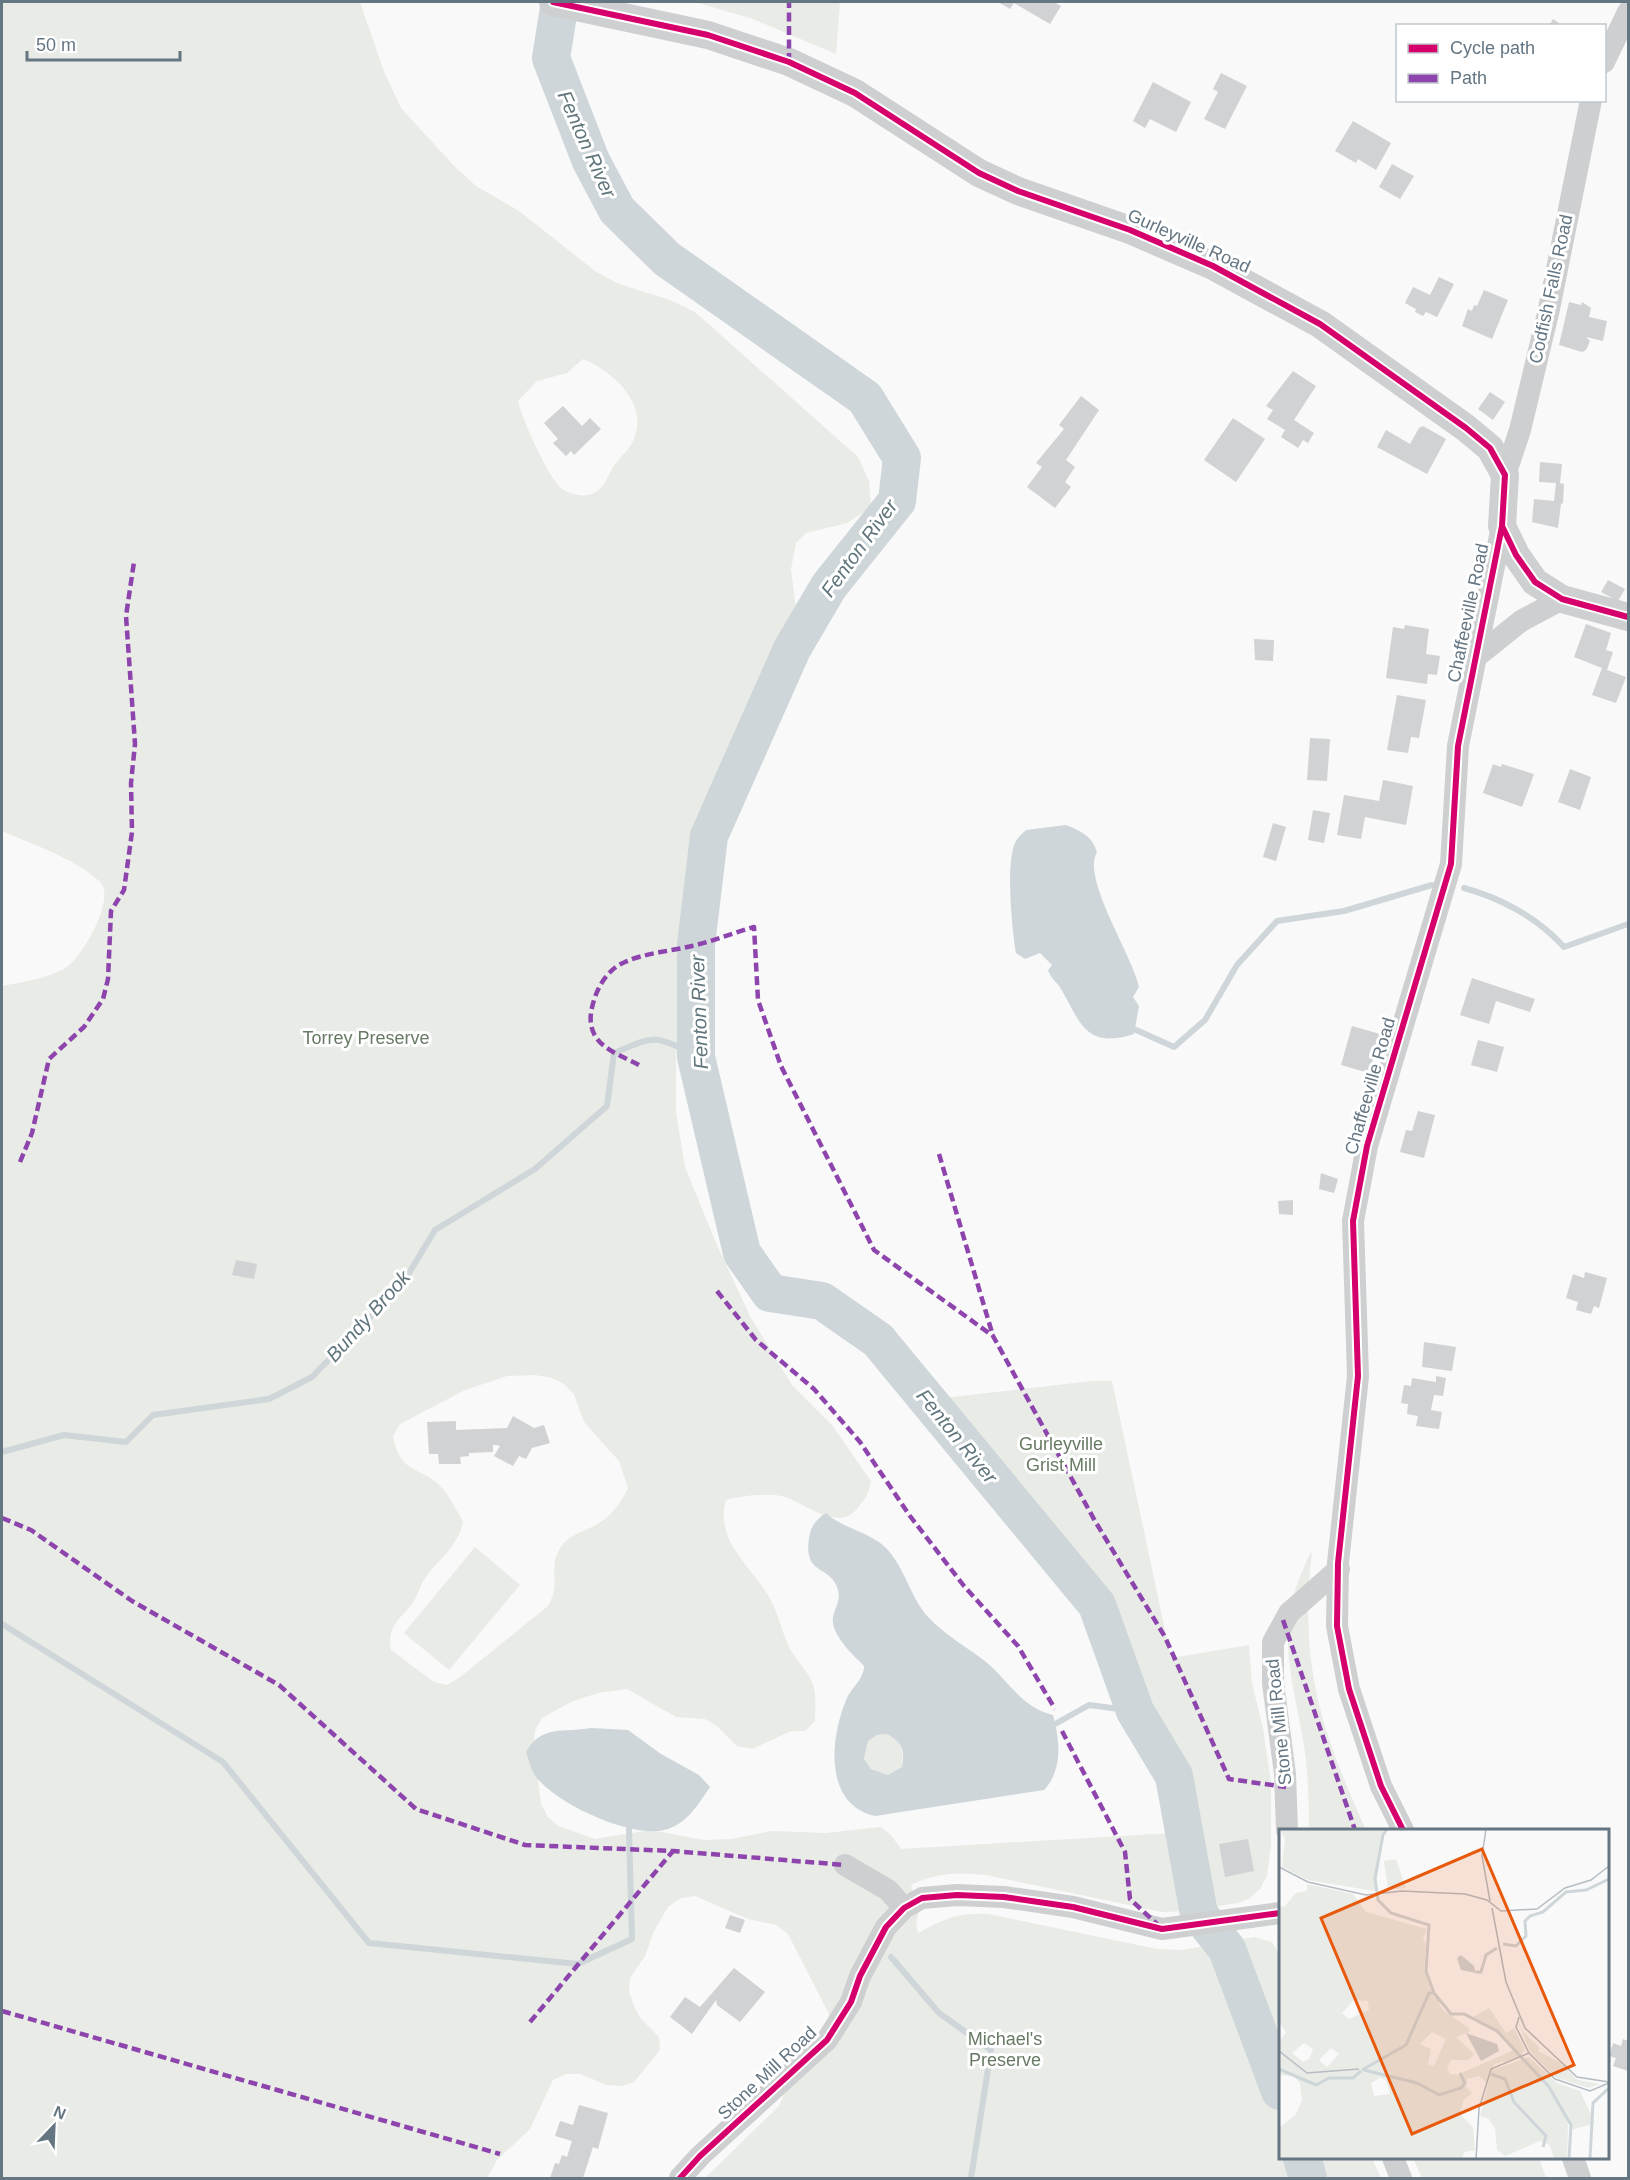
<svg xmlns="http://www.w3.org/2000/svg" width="1630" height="2180" viewBox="0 0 1630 2180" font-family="Arial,sans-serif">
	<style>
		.green { fill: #e8ebe6; fill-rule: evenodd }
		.water { fill: #ced6d9; fill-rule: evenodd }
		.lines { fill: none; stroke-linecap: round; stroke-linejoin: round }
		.stream { stroke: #ced6d9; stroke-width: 6 }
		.river { stroke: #ced6d9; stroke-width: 38 }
		.building { fill: #d0d2d3 }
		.minor { stroke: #cecfd0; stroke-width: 22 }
		.tertiary { stroke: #cecfd0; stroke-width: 28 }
		.quiet { stroke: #8e44ad; stroke-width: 4.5; stroke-dasharray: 9 4.5; stroke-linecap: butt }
		.cycleway-casing { stroke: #fff; stroke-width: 10 }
		.cycleway { stroke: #d6006c; stroke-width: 6 }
		.labels { text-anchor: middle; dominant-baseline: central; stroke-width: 6; stroke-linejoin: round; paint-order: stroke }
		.street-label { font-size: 18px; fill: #657683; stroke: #fff }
		.park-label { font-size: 18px; fill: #687a64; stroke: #fff }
		.water-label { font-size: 20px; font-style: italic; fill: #60757c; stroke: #fff }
		.inset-river { fill: none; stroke: #ced6d9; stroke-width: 3 }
		.inset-road { fill: none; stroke: #b5bdc3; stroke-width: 1.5 }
		.view { fill: #e8590c; fill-opacity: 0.15; stroke: #e8590c; stroke-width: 3 }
		.inset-edge { fill: none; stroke: #657683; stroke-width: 3 }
	</style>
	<rect width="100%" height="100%" fill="#f9f9f9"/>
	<g class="green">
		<path d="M2,2H360L383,69L401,108L456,168L476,186L519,211L595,271L619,284L670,300L695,312L858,457L869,481L871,507L847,523L806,533L796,543L791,569L798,624L696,817L688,872L684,979L676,1058V1113L685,1167L716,1243L750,1316L792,1385L832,1425L871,1481C869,1494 865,1499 857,1509C837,1533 804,1501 781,1496C768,1493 739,1496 726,1500C714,1540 751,1566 769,1597C778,1612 781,1629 788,1645C793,1657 805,1667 811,1680C817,1692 815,1707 815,1721L805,1731H791L752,1749L737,1746L717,1726L705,1719L676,1717L627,1689L598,1693L571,1702L542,1718L535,1730L534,1743L541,1804L548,1817L558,1826L595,1839L650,1830L704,1840L732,1839L772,1831L826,1833L881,1827L891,1835L901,1849L1172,1833L1170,1774L1163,1734L1128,1663L1072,1592L1007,1493L908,1402L1092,1381H1112L1171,1658L1249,1645L1252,1683L1263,1728L1271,1782V1845L1267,1876L1260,1889L1249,1899L1238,1903L1187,1911L1162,1912L986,1875C960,1872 935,1873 911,1885L919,1910L916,1923L918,1933C942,1919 960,1912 988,1914L1157,1949L1182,1950L1255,1937L1272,1942L1280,1955V2158H1372L1381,2178H705L779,2106L790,2081L832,2027L829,2014L788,1934L776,1925L748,1919L695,1896L681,1898L668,1907L654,1931L645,1956L630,1978L629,1992L634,2006L640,2018L659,2037L660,2050L634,2082L621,2086L607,2085L580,2074H566L553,2080L530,2129L497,2160L487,2178H2V986C23,982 45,979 64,969C81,960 117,898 100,882C76,859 32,844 2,831ZM583,359C612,371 649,403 634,439C630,449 622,455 615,464C607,475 607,486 594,493C584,499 563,493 557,484C544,466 523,422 518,401L537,381L567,373ZM535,1375L552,1378L564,1384L574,1394L584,1422L619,1461L628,1488C622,1500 614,1513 602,1521C587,1532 567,1533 558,1552C549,1570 561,1584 548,1606L459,1678L447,1685L434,1682L391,1650C387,1627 398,1621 411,1605C417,1598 419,1588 424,1580C438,1559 458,1547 463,1522C457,1511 451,1499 443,1489C425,1466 400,1477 393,1436L400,1424L465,1390L507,1376Z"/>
		<path d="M695,2H840L836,54L753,19Z"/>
		<path d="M475,1547L520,1585L449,1670L404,1633Z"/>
		<path d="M1312,1550C1299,1663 1320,1729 1366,1830H1309C1309,1798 1308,1766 1302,1734C1288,1659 1275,1623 1312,1550Z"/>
		<path d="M887,1734C903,1743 904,1750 902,1767L888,1775L871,1769L864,1760L868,1741L877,1735Z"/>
		<path d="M1413,2158H1539L1546,2178H1422Z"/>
	</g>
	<g class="water">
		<path d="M1066,825C1081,831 1092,836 1097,852C1081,878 1132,954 1139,987L1133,997L1139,1006L1134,1034C1085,1050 1080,1021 1061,989C1057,982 1051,979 1048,970L1052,965L1040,953L1025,959L1016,953C1012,929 1005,860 1016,841C1018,837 1023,833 1026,830Z"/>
		<path d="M826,1513C843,1529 868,1531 885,1547C905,1567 910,1597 928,1617C945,1635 967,1647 986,1662C1010,1682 1021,1707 1053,1715C1060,1740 1063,1770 1044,1790L875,1816C823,1804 830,1737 847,1698C852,1687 864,1679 864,1666C853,1655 830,1634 833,1617C835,1608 841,1599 838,1590C831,1564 803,1577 809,1538C811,1526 816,1519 826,1513ZM887,1734C903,1743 905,1750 902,1767L888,1775L871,1769L864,1759L868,1741L877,1735Z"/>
		<path d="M591,1728L628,1730L661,1754L699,1775L710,1787C698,1805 686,1825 664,1830C630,1838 557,1804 536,1777C531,1771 529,1760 526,1752C542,1724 563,1733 591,1728Z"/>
	</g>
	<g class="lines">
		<g class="stream">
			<path d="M1464,888C1501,898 1538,918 1564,947L1628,924"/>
			<path d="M1134,1029L1174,1047L1205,1020L1237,965L1277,921L1344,911L1432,885"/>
			<path d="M2,1452L64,1435L126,1442L153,1415L269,1399L312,1377L403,1283L435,1230L535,1169L607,1106L614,1053C654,1036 653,1034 693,1054L716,1148"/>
			<path d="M2,1624L223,1762L369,1943L578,1964L632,1939L629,1829"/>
			<path d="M1055,1724L1089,1705L1135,1711"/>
			<path d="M891,1957L939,2013L991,2050L971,2178"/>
		</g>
		<g class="river">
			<path d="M560,2L551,58L591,161L617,210L667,259L865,398L902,458L897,501L829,586L792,649L709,836L696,945V1057L742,1253L770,1293L822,1301L878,1340L1097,1605L1135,1711L1174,1776L1199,1914L1227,1949L1280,2091"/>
			<path d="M1302,2158L1308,2178"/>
		</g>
	</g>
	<g class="building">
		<path d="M998,2H1054L1061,6L1050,24L1014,3L1010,9Z"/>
		<path d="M1553,19L1563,26H1549Z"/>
		<path d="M1221,73L1247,86L1225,129L1204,119L1218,92L1213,89Z"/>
		<path d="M1153,82L1191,102L1176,132L1150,119L1145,128L1133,121Z"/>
		<path d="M1353,121L1391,143L1376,170L1358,159L1356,163L1335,151Z"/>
		<path d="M1392,164L1414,176L1400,199L1379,187Z"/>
		<path d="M1439,277L1454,284L1437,317L1426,312L1423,316L1415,312L1416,309L1405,303L1413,287L1430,295Z"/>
		<path d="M1484,290L1508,300L1492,339L1462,326L1468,309L1472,311L1474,305L1477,306Z"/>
		<path d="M1569,302L1581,305L1582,302L1591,308L1589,317L1607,321L1603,341L1586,337L1590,341L1586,350L1582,352L1559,345Z"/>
		<path d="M1293,371L1316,386L1294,420L1314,433L1308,443L1303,440L1298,448L1281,437L1285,430L1267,419L1273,410L1266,406Z"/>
		<path d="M1490,392L1505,402L1493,420L1478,409Z"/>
		<path d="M1081,396L1099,410L1066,460L1075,467L1065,482L1071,487L1055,508L1027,487L1042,467L1036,463L1064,429L1059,425Z"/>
		<path d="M563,406L582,426L590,418L601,429L574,455L571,451L566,456L553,443L558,439L544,423Z"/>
		<path d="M1233,418L1265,439L1236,482L1204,460Z"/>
		<path d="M1423,426L1446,439L1427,474L1377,447L1386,430L1410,444L1419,428Z"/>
		<path d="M1540,462L1562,464L1560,483L1564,484L1563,503L1561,504L1558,528L1532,522L1534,499L1554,501L1556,483L1539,482Z"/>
		<path d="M1608,580L1625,589L1618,601L1601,592Z"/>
		<path d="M1586,624L1611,633L1606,650L1613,652L1607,670L1626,677L1616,703L1592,695L1602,668L1574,657Z"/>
		<path d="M1405,625L1429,629L1426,654L1440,656L1437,675L1428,674L1427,684L1386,678L1393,627L1404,629Z"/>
		<path d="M1254,639L1274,640L1273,661L1255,660Z"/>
		<path d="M1397,695L1426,700L1419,738L1411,737L1408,753L1387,750Z"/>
		<path d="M1310,738L1330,739L1327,781L1307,780Z"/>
		<path d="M1493,764L1501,767L1502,764L1534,774L1522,807L1483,793Z"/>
		<path d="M1570,769L1591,777L1580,810L1558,802Z"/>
		<path d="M1383,780L1413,786L1406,825L1365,817L1361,839L1337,835L1344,795L1379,801Z"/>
		<path d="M1313,810L1330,813L1324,843L1308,840Z"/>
		<path d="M1273,823L1286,827L1276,861L1263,857Z"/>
		<path d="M1472,978L1535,999L1530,1012L1496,1001L1489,1024L1460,1015Z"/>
		<path d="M1352,1026L1380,1034L1369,1073L1341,1065Z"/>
		<path d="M1478,1040L1504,1047L1497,1072L1471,1065Z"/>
		<path d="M1418,1111L1435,1115L1424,1158L1400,1152L1406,1130L1412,1131Z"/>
		<path d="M1321,1173L1338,1179L1334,1193L1319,1189Z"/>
		<path d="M1293,1200V1215L1279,1214L1278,1201Z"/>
		<path d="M236,1260L257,1264L254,1279L232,1275Z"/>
		<path d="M1585,1272L1607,1278L1599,1308L1594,1306L1591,1314L1576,1310L1578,1302L1566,1298L1573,1274L1584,1278Z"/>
		<path d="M1424,1342L1456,1347L1452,1371L1422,1367Z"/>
		<path d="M1436,1376L1446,1378L1443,1396L1434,1395L1431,1410L1442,1412L1439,1429L1416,1426L1418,1416L1407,1414L1408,1404L1401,1403L1404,1385L1411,1386L1412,1378L1436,1382Z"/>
		<path d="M513,1416L534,1428L544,1425L550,1443L532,1448L526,1459L519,1456L513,1466L494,1456L500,1446L497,1445H493V1452L469,1453V1456L460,1457L461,1464H439L438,1454H429L427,1422L456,1421V1430L507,1428Z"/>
		<path d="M1248,1839L1254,1871L1225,1877L1219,1844Z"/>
		<path d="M730,1915L745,1920L740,1933L725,1928Z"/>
		<path d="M734,1968L765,1992L740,2022L717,2005L716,2000L692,2034L670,2017L685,1997L700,2007Z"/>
		<path d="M1623,2039L1628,2041V2071L1613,2066L1616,2058L1609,2056L1613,2043L1621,2046Z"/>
		<path d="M579,2105L608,2113L598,2149L593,2147L583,2178H550L555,2163L559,2164L562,2155L567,2157L572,2141L555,2136L560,2121L573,2125Z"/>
	</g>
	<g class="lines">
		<g class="minor">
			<path d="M1604,62L1628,12"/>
			<path d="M1505,475L1520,430L1549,309L1591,100"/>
			<path d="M1475,658L1521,621L1562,599"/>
			<path d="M1287,1830L1285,1774L1273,1683V1642L1289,1613L1339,1569"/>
			<path d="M1403,1830L1381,1786L1349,1689L1337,1626L1338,1563L1358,1376L1353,1221L1367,1146L1451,864L1458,746L1502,526"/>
			<path d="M845,1865L888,1890L904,1908"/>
			<path d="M1393,2158L1401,2178"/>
			<path d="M1573,2158L1580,2178"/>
			<path d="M680,2178L700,2156L827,2040L851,2002L860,1976L886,1927L904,1908L922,1898L957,1895L1004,1897L1073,1907L1162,1929L1280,1913"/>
		</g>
		<path class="tertiary" d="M553,2L708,35L789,62L855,93L979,173L1018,191L1130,230L1213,266L1320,324L1466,428L1490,448L1505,475L1502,526L1516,555L1535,582L1562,599L1628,617"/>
		<g class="quiet">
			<path d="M789,62V2"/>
			<path d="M639,1065C616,1053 587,1045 591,1013C594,993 605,970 625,962C645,953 671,951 692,946C713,941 733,933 754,927L758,1000L781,1066L874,1250L993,1336L1095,1521L1165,1637L1229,1779L1286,1787"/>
			<path d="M939,1154L993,1336"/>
			<path d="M20,1162L32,1133L49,1059L84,1027L103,999L108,979L111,911L124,890L132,832L131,783L135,744L126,616L134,562"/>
			<path d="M717,1291L756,1340L814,1389L860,1442L910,1516L964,1586L1018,1646L1055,1709"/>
			<path d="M2,1518L31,1530L132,1601L279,1685L416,1809L525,1845L673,1851L845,1865"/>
			<path d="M1283,1620L1355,1830"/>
			<path d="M1062,1731L1125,1852L1130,1899L1158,1925"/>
			<path d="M2,2011L500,2154"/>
			<path d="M530,2022L673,1851"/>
		</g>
		<defs>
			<g id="cycleway">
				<path d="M553,2L708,35L789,62L855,93L979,173L1018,191L1130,230L1213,266L1320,324L1466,428L1490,448L1505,475L1502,526L1516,555L1535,582L1562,599L1628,617"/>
				<path d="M1403,1830L1381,1786L1349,1689L1337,1626L1338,1563L1358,1376L1353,1221L1367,1146L1451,864L1458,746L1502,526"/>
				<path d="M680,2178L700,2156L827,2040L851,2002L860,1976L886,1927L904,1908L922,1898L957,1895L1004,1897L1073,1907L1162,1929L1280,1913"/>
			</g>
		</defs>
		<use href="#cycleway" class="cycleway-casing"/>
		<use href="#cycleway" class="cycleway"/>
	</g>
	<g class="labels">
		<g class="street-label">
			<text transform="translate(1189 241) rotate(24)">Gurleyville Road</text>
			<text transform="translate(1551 289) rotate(-78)">Codfish Falls Road</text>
			<text transform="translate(1468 613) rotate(-78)">Chaffeeville Road</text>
			<text transform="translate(1370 1086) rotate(-74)">Chaffeeville Road</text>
			<text transform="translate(1279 1722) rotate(-96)">Stone Mill Road</text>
			<text transform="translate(767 2073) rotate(-43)">Stone Mill Road</text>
		</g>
		<g class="park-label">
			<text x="366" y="1038">Torrey Preserve</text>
			<text x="1061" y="1444">Gurleyville<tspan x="1061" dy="21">Grist Mill</tspan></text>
			<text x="1005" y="2039">Michael's<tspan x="1005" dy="21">Preserve</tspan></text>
		</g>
		<g class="water-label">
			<text transform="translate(587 144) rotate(66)">Fenton River</text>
			<text transform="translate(859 548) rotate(-54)">Fenton River</text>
			<text transform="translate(699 1012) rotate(-92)">Fenton River</text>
			<text transform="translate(368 1316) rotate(-48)">Bundy Brook</text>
			<text transform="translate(957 1436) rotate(51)">Fenton River</text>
		</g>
	</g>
	<g transform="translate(1279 1829)">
		<rect width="330" height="330" fill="#f9f9f9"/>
		<path d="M1,0H106L96,62L29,51L3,38L6,10ZM117,30L127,59L109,60L105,32ZM28,55L74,65L87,83L148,100L144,109L147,117L145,140L153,165L165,182L190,199V203L177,208L195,225L190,231H172L168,238L171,245L178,246L235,221L224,206L191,190L210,179L227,204L235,199L246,221L239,229L215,235L214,241L250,228L278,254L301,262L316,294L292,301L289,288L280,275L289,295L288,330H275L271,316L261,312L226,327L218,321L216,299L210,290L201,287L209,255L200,247L188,250L187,258L193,264L184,272L181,285L194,298L196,321L185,323L183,330H0V299L17,285L23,271L21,254L14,247L0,246V212L7,204L0,192V77L5,78L17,64L28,62ZM75,171L89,172L90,181L70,190L63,184ZM153,203L167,210L155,237L149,235L152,220L141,215ZM25,214L34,220L30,230L24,233L13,224ZM52,219L60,225L48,238L40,231ZM101,249L107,251L111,265L95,267L92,254ZM237,187L244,203L261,219L259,222L280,233L299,251L321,255L310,259L278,249L251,223Z" fill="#e8ebe6" fill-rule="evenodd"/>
		<path d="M182,126L195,137L197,144L182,141L178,129ZM187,204L218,215L220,222L202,232Z" fill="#ced6d9"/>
		<path class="inset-river" d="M108,0L104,6L96,49L99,71L112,84L150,96L147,142L155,164L172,185H185L218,202L270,258L292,296L290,330M224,115L237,117L247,107L246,92L251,87L264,83L287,63L307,61L330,50M197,143H202L207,126L218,119M0,240L37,256L50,249H74L82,242M83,241L127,216L150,164H155L161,173M85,241L138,254L160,266L182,259L186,254L181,244M212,245L226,250L235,273L267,307L264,318M311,330L314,274L330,259"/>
		<path class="inset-road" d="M207,0L203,27L211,72M0,38L29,53L87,66L123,62L186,65L208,71L222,82L258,80L286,59L312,51L330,37M213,79L227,153L246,199L298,248L330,253M240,188L237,198L250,224L276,250L311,262L330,254M0,222L28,244L80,240M197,330L200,280L212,240L250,224"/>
		<path class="view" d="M203,20L295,236L133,305L42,89Z"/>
		<rect width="330" height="330" class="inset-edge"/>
	</g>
	<rect width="1630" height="2180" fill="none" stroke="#657683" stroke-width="6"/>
	<rect x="1396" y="24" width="210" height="78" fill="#ffffff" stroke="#c1c8cd" stroke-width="1.5"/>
	<rect x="1408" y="44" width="30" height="9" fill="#d6006c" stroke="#c1c8cd" stroke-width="1.5"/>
	<text x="1450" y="54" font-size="18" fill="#657683">Cycle path</text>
	<rect x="1408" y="74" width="30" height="9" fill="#8e44ad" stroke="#c1c8cd" stroke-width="1.5"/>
	<text x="1450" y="84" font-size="18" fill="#657683">Path</text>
	<g transform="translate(54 2126) rotate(23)" stroke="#ffffff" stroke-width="4.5" paint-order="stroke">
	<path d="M0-4.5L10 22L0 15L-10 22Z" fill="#657683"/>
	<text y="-9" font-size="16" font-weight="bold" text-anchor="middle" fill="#657683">N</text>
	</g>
	<path d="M27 51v9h153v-9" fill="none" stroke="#657683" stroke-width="3"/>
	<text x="36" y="51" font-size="18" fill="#657683" stroke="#ffffff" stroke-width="4.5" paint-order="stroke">50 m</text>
</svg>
